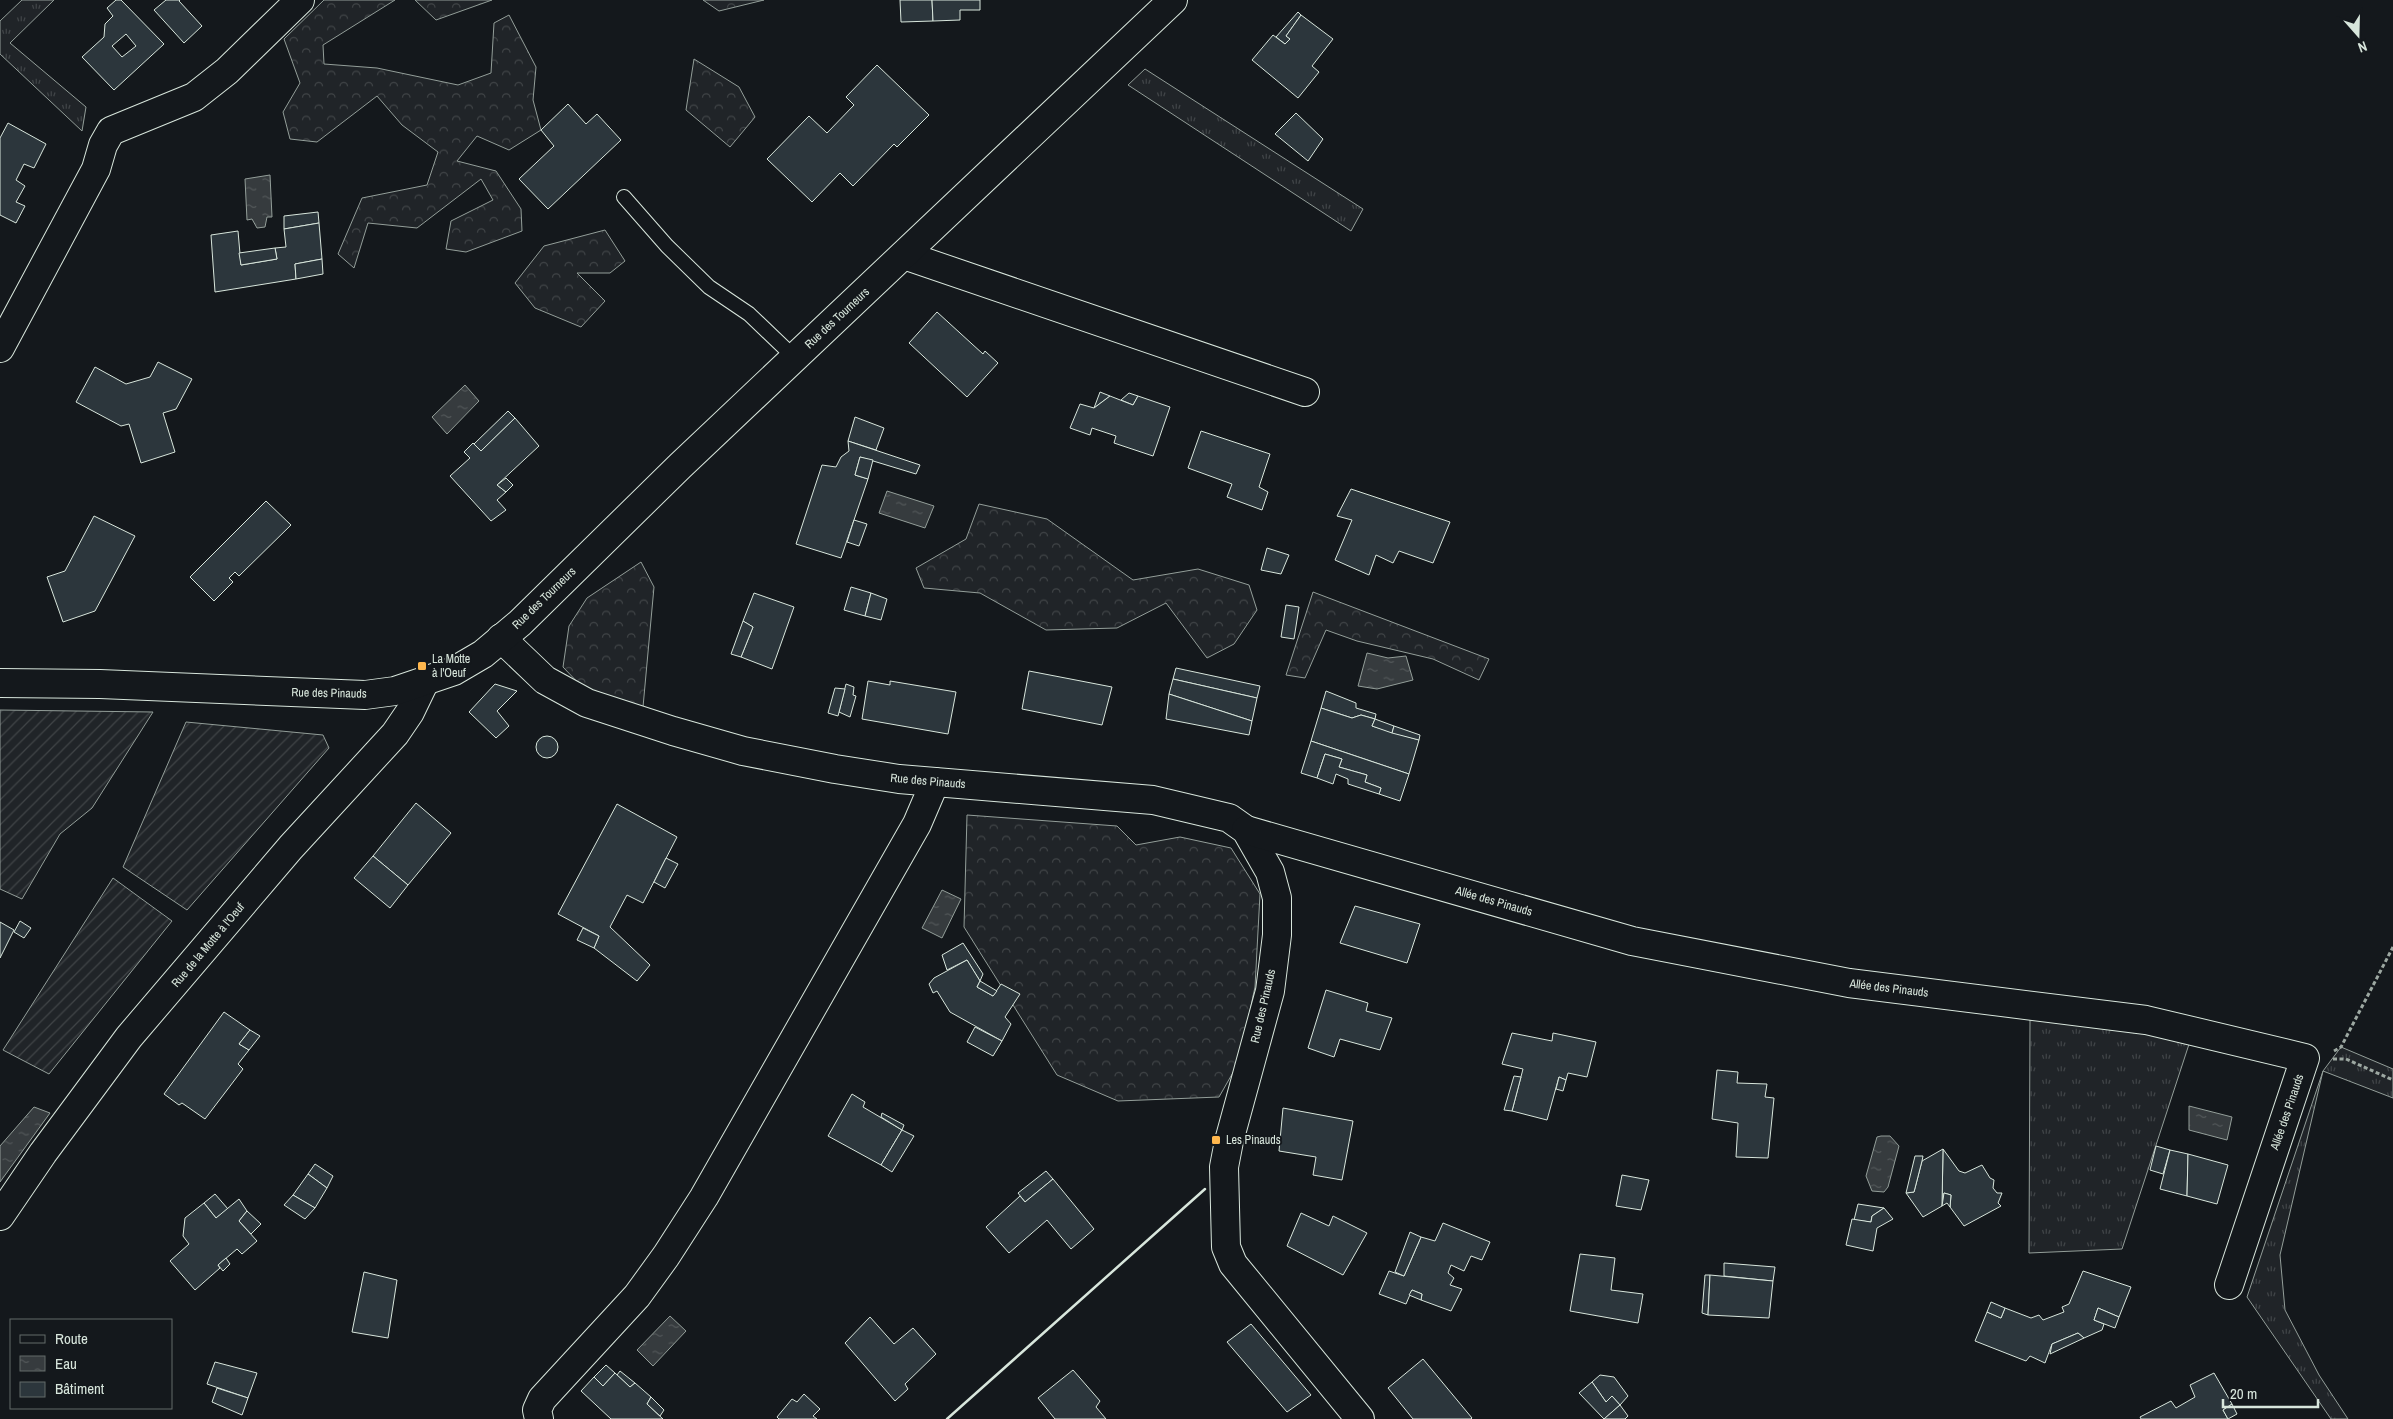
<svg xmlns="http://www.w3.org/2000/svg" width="2393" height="1419" viewBox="0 0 2393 1419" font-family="'Archivo Narrow',sans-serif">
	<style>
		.grass { fill: url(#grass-tufts); stroke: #939e99 }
		.forest { fill: url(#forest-crowns); stroke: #939e99 }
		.garden { fill: url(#garden-furrows); stroke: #939e99 }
		.water { fill: url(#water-ripples); stroke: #939e99 }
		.building { fill: #2c363c; stroke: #d8e6dc; fill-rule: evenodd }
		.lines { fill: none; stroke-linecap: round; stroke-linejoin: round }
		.lane-casing { stroke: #d8e6dc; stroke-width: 16 }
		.street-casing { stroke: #d8e6dc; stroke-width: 30 }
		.secondary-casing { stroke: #d8e6dc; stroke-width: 30 }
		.path { stroke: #9da8a2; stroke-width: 3; stroke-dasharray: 4 2.5; stroke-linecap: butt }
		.lane { stroke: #14181c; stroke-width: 14 }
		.street { stroke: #14181c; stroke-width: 28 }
		.secondary { stroke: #14181c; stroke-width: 28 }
		.wall { stroke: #d8e6dc; stroke-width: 2.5 }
		.poi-dot { fill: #ffb74d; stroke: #14181c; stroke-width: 2 }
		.labels { text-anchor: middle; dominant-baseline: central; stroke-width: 4; stroke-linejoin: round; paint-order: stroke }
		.street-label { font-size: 12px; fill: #d8e6dc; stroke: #14181c }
		.poi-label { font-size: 12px; fill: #d8e6dc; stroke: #14181c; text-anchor: start }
	</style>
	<defs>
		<pattern id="grass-tufts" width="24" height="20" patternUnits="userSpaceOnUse" patternTransform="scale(1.25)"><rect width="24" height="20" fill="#202428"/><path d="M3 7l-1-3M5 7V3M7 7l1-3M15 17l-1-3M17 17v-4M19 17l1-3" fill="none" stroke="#404447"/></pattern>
		<pattern id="forest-crowns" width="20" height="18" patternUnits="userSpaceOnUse" patternTransform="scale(1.25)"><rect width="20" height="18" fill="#202428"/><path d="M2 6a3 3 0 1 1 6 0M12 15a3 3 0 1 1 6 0" fill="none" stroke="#404447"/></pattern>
		<pattern id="garden-furrows" width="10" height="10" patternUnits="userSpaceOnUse" patternTransform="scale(1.25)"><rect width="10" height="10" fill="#202428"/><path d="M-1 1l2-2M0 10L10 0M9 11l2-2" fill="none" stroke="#404447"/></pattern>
		<pattern id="water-ripples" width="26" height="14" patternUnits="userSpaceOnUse" patternTransform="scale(1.25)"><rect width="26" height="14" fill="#363b3e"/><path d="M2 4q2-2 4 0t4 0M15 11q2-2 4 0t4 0" fill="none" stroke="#525759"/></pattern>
	</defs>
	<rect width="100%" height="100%" fill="#14181c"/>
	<g class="grass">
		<path d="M22,0H54L10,43L86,107L82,131L0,54V21Z"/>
		<path d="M1145,69L1363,209L1351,231L1128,85Z"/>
		<path d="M2030,1020L2193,1032L2122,1249L2029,1253Z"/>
		<path d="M2341,1047L2393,1069V1098L2323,1071L2280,1255L2285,1310L2319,1375L2348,1419H2331L2247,1297L2323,1071Z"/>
	</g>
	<g class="forest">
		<path d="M324,0H395L323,45L324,64L377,68L458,85L491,73L494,23L509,15L536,67L533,100L541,130L509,150L477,136L457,161L496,171L521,209L522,231L466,252L446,249L451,221L493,200L481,179L417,228L368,223L354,268L338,254L362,198L427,185L438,152L402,125L377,96L317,142L290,139L283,112L300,83L284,39Z"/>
		<path d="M415,0H492L436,20Z"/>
		<path d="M703,0H764L719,11Z"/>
		<path d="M694,59L739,87L755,117L730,147L686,110Z"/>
		<path d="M605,230L625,261L610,273H577L605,301L581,327L535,308L515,283L544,246Z"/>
		<path d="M979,504L1047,519L1133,580L1198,569L1249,585L1257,610L1234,644L1207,658L1166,603L1117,628L1046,630L980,593L924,588L916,568L966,539Z"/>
		<path d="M641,562L654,587L643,707L583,688L563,667L569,626L587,598Z"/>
		<path d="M1313,592L1489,659L1479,680L1433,659L1357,641L1326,630L1305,678L1286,675Z"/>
		<path d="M967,815L1117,826L1136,845L1180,837L1231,848L1260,894L1255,987L1239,1062L1219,1097L1118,1101L1057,1075L964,927Z"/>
	</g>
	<g class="garden">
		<path d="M0,710L153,712L92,808L60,834L22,899L0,889Z"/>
		<path d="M186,722L323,735L329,748L187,910L123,867Z"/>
		<path d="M113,878L172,921L49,1074L3,1050Z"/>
	</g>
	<g class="water">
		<path d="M270,175L272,217H267L265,227L257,228L252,219L247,220L245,179Z"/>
		<path d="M465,385L479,401L447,434L432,417Z"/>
		<path d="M887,491L934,506L925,528L879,513Z"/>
		<path d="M1367,653L1388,658L1406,656L1413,680L1377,689L1358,686Z"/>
		<path d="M942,890L961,899L942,938L922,928Z"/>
		<path d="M2189,1106L2232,1117L2227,1140L2189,1130Z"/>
		<path d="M34,1107L50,1113L0,1182V1146Z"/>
		<path d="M1881,1136H1890L1899,1146L1888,1187L1884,1192L1872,1191L1866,1176L1877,1137Z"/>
		<path d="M670,1316L686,1331L653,1366L637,1350Z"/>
	</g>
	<g class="building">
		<path d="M116,0H121L164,44L114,90L82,57L104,37L105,24L113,16L107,8ZM126,34L136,46L122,57L112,46Z"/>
		<path d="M166,0H180L179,1L202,26L184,43L154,10Z"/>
		<path d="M900,0H932L933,21L901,22Z"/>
		<path d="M932,0H980V10H960V20L933,21Z"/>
		<path d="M1298,12L1301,15L1286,36L1290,39L1285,44L1276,37Z"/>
		<path d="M1301,15L1333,39L1312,66L1319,72L1298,98L1252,60L1273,35L1285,44L1290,39L1286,36Z"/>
		<path d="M877,65L929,115L897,147L894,144L853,186L840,173L812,202L767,159L809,116L827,133L854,105L846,97Z"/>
		<path d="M568,104L586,124L597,114L621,140L548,209L519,179L554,146L541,130Z"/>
		<path d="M1296,113L1323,139L1308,161L1275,134Z"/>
		<path d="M8,123L46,144L34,168L24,164L16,180L25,186L16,202L25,206L16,223L0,215V138Z"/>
		<path d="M318,212L319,223L284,229V216Z"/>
		<path d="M319,223L322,259L295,264L296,279L215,292L211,235L238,231L241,265L277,259L275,248L286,247L284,229Z"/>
		<path d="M275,248L277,259L241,265L239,253Z"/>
		<path d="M322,259L323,274L296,279L295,264Z"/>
		<path d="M937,312L983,354L985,351L998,363L967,397L909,343Z"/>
		<path d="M158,362L192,379L176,409L163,413L175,452L141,463L129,424L121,426L76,402L95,367L126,384L150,377Z"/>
		<path d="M1100,392L1110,396L1094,408Z"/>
		<path d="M1129,393L1138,396L1133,405L1121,400Z"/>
		<path d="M1110,396L1133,405L1138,396L1170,407L1153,456L1114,443L1116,436L1092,428L1090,435L1070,428L1080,404L1094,408Z"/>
		<path d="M508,411L515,418L481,451L474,444Z"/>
		<path d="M855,417L884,428L876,450L848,441Z"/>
		<path d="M515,418L539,446L497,485L506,492L497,500L506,510L491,521L450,476L470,458L464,452L473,443L481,451Z"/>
		<path d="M1201,431L1270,454L1259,487L1268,492L1262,510L1227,497L1232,484L1188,468Z"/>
		<path d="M848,441L920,465L916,474L860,457L855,475L868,479L841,558L796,544L822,465L836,467L841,457L849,451Z"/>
		<path d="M860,457L873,460L868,479L855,475Z"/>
		<path d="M506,478L513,485L506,492L497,485Z"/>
		<path d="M1351,489L1450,522L1433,563L1399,551L1393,563L1376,555L1369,575L1335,560L1352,520L1337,516Z"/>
		<path d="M266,501L291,525L239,576L235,572L229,578L233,582L214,601L190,577Z"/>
		<path d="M94,516L135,536L95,611L63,622L47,577L65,571Z"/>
		<path d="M854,520L867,524L859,546L847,542Z"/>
		<path d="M1267,548L1289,555L1281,574L1261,570Z"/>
		<path d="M851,587L871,593L865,616L844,610Z"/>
		<path d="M754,593L794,607L772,669L741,657L753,627L743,621Z"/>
		<path d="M871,593L887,599L881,620L865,616Z"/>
		<path d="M1286,605L1299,607L1294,639L1281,637Z"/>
		<path d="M743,621L753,627L741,657L731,654Z"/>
		<path d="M1176,668L1260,686L1257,698L1173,679Z"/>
		<path d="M1029,671L1112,687L1102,725L1022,709Z"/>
		<path d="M1173,679L1257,698L1252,721L1169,694Z"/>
		<path d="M868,681L890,685V681L956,692L948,734L862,719Z"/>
		<path d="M495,684L517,691L497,711L509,726L496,738L469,712Z"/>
		<path d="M846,684L854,687L853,695L856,696L850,717L839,712Z"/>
		<path d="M835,688L845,689L838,716L828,713Z"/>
		<path d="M1326,691L1356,703V708L1376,714L1375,719L1361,715L1352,718L1321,708Z"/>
		<path d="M1169,694L1252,721L1249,735L1166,719Z"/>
		<path d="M1321,708L1352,718L1361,715L1375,719L1372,726L1419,740L1409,774L1311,741Z"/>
		<path d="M1375,719L1394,726L1392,733L1372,726Z"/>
		<path d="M1394,726L1420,735L1419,740L1392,733Z"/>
		<circle cx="547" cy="747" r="11"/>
		<path d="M1311,741L1409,774L1400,801L1379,794L1381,788L1365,782L1367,775L1339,767L1342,759L1325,754L1317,778L1301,773Z"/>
		<path d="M1325,754L1342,759L1339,767L1367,775L1365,782L1381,788L1379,794L1348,784V779L1336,774L1333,784L1317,778Z"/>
		<path d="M416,803L451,833L408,885L373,856Z"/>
		<path d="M617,804L677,837L643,903L627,895L610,927L650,965L637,981L594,948L599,936L558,914Z"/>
		<path d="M373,856L408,885L390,908L354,878Z"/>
		<path d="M666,858L678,864L665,888L654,882Z"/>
		<path d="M1355,906L1420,924L1407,963L1340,943Z"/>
		<path d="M20,921L31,928L24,938L14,932Z"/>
		<path d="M0,922L14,930L0,958Z"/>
		<path d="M583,928L599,936L594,948L577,940Z"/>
		<path d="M963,943L983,974L980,981L967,960L947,970L942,955Z"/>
		<path d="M967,960L980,981L977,987L993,996L1001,984L1020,994L1005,1017L1011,1024L1002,1041L950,1012L937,991L933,993L929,984L934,978Z"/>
		<path d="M980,981L997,991L993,996L977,987Z"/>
		<path d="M1326,990L1368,1003L1366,1011L1392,1018L1380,1050L1340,1039L1334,1057L1308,1048Z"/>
		<path d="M224,1012L250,1030L239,1044L249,1050L238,1064L243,1069L205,1119L182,1103L179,1105L164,1094Z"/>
		<path d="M975,1027L1002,1041L993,1056L967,1042Z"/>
		<path d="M250,1030L260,1036L249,1050L239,1044Z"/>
		<path d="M1512,1033L1552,1041L1553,1033L1596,1042L1587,1077L1568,1073L1566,1080L1559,1077L1547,1120L1512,1111L1523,1069L1502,1064Z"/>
		<path d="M1717,1070L1738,1072L1737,1083L1767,1084L1765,1097L1774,1098L1768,1158L1736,1157L1738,1123L1712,1119Z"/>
		<path d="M1514,1076L1521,1077L1512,1111L1504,1110Z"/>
		<path d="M1559,1077L1566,1080L1563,1091L1556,1089Z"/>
		<path d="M852,1094L865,1102L863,1107L902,1130L881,1165L828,1136Z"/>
		<path d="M1283,1108L1353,1121L1342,1180L1313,1175L1316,1157L1279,1151Z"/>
		<path d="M882,1113L904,1125L902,1130L881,1117Z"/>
		<path d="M902,1130L914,1136L892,1172L881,1165Z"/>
		<path d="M2156,1146L2170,1150L2163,1174L2150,1170Z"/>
		<path d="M1943,1149L1959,1171L1965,1173L1982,1165L1990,1178L1994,1180L1993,1188L1997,1193H2002L1998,1203L2001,1206L1964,1226L1950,1207L1951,1195L1944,1193L1942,1206Z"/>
		<path d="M1943,1149L1942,1206L1923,1217L1906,1193L1914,1192L1922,1161Z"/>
		<path d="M2170,1150L2188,1154L2187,1196L2160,1189Z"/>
		<path d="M2188,1154L2228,1165L2217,1204L2187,1196Z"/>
		<path d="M1915,1156H1923L1922,1161L1914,1192L1906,1193Z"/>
		<path d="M315,1164L333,1176L327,1188L308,1174Z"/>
		<path d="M1046,1171L1053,1179L1025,1202L1018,1193Z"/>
		<path d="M308,1174L327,1188L315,1208L293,1195Z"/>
		<path d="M1622,1175L1649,1180L1641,1210L1616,1206Z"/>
		<path d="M1053,1179L1094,1229L1071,1249L1047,1220L1009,1253L986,1227L1020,1196L1025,1202Z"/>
		<path d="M1944,1193L1951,1195L1950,1207L1947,1203L1942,1206Z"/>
		<path d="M215,1194L228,1209L216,1218L204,1203Z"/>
		<path d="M293,1195L315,1208L305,1219L284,1205Z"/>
		<path d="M239,1199L247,1211L239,1221L257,1241L242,1254L237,1249L218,1265L220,1268L195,1290L170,1261L189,1244L183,1236L185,1218L204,1203L216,1218Z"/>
		<path d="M1858,1204L1884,1208L1872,1216L1871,1222L1854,1220Z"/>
		<path d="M1884,1208L1893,1219L1877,1228L1873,1251L1846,1245L1852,1219L1871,1222L1872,1216Z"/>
		<path d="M247,1211L261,1224L251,1234L239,1221Z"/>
		<path d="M1301,1213L1329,1226L1333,1216L1367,1233L1343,1275L1287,1246Z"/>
		<path d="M1443,1223L1490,1242L1482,1260L1471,1256L1464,1271L1451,1265L1448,1273L1454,1278L1450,1285L1462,1289L1451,1311L1421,1300L1422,1294L1412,1290L1406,1304L1379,1294L1389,1271L1404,1276L1421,1237L1435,1241Z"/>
		<path d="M1410,1232L1421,1237L1404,1276L1395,1272Z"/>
		<path d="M1580,1254L1615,1258L1611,1290L1643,1294L1638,1323L1570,1311Z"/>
		<path d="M226,1258L230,1264L223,1271L218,1265Z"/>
		<path d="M1724,1263L1775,1267L1773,1281L1724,1276Z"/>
		<path d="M2083,1271L2131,1287L2119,1317L2098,1308L2094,1320L2104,1324L2102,1330L2084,1338L2078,1333L2052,1344L2045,1363L2030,1356L2026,1361L1975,1341L1987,1312L2001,1318L2005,1308L2031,1318L2039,1315L2043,1320L2064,1312L2062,1307L2069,1304Z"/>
		<path d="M364,1272L397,1280L388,1338L352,1332Z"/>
		<path d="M1705,1275H1710L1708,1315L1702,1313Z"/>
		<path d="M1710,1275L1773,1281L1769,1318L1708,1315Z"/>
		<path d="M1412,1290L1422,1294L1421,1300L1409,1295Z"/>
		<path d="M1991,1302L2005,1308L2001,1318L1987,1312Z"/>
		<path d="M2098,1308L2119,1317L2115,1328L2094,1320Z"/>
		<path d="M870,1317L894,1344L913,1328L936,1354L905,1384L908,1389L895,1401L845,1343Z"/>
		<path d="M1251,1324L1311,1395L1287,1412L1227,1342Z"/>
		<path d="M2078,1333L2084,1338L2050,1354L2052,1344Z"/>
		<path d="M1423,1359L1472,1418L1471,1419H1413L1388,1388Z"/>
		<path d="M215,1362L257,1373L248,1398L207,1384Z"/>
		<path d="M606,1365L615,1373L603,1386L594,1377Z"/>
		<path d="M1073,1370L1100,1401L1096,1407L1106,1419H1055L1038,1398Z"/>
		<path d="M620,1371L635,1383L630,1387L617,1375Z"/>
		<path d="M615,1373L630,1387L635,1383L651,1397L647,1404L663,1419H611L581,1391L594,1377L603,1386Z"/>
		<path d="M2214,1373L2232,1404L2223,1410L2228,1419H2141L2140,1417L2171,1401L2176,1408L2195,1397L2190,1385Z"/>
		<path d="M1600,1375L1614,1377L1628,1396L1620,1405L1612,1396L1606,1402L1592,1382Z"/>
		<path d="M1592,1382L1606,1402L1612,1396L1620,1405L1604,1419L1579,1393Z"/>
		<path d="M217,1388L248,1398L242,1415L212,1402Z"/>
		<path d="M804,1394L820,1409L813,1416L817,1419H779L777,1417L792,1399L797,1402Z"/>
		<path d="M651,1397L664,1410L660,1416L647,1404Z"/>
		<path d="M2232,1404L2237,1414L2228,1419L2223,1410Z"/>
		<path d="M1620,1405L1628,1416L1625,1419H1604Z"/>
	</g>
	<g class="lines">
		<defs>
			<path id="lane" d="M624,197L667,246L709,287L749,314L795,358"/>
			<g id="street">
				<path d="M904,255L1305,392"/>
				<path d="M0,348L96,169L103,145L111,131L194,97L227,71L300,0"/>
				<path d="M501,638L545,680L587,703L673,731L743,751L835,769L899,779L1153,800L1229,818L1246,830L1270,872L1277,898V935L1270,991L1229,1141L1224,1167L1226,1247L1233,1264L1360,1419"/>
				<path d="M1246,830L1632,941L1849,983L2146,1020L2305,1058L2229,1285"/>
				<path d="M0,1216L43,1153L129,1037L291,847L395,734L410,712L424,683"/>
				<path d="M539,1419L537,1410L542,1399L637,1296L666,1256L704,1197L917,824L935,782"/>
			</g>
			<path id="secondary" d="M0,683L100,684L365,695L395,691L454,671L483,654L520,623L680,466L1173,0"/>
		</defs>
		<use href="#lane" class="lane-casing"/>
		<use href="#street" class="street-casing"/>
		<use href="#secondary" class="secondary-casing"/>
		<g class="path">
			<path d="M2334,1051L2341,1047L2393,947"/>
			<path d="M2333,1059H2346L2393,1080"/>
		</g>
		<use href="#lane" class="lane"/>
		<use href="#street" class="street"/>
		<use href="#secondary" class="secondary"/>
		<path class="wall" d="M947,1419L1205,1189"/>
	</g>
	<g class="poi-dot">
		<rect x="417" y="661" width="10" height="10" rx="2.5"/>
		<rect x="1211" y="1135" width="10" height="10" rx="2.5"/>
	</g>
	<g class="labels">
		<g class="street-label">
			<text transform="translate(837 318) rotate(-43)">Rue des Tourneurs</text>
			<text transform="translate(544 598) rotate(-44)">Rue des Tourneurs</text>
			<text transform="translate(329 693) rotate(1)">Rue des Pinauds</text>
			<text transform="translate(928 781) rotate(5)">Rue des Pinauds</text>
			<text transform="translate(1494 901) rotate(16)">Allée des Pinauds</text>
			<text transform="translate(208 945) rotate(-50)">Rue de la Motte à l'Oeuf</text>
			<text transform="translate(1889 988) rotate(7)">Allée des Pinauds</text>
			<text transform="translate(1263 1006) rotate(-77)">Rue des Pinauds</text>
			<text transform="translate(2287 1112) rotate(-71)">Allée des Pinauds</text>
		</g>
		<g class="poi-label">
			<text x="432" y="659">La Motte<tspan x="432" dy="14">à l'Oeuf</tspan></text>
			<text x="1226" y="1140">Les Pinauds</text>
		</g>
	</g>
	<rect x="10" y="1319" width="162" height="90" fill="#14181c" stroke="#626a69"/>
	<rect x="20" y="1335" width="25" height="8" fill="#14181c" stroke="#626a69"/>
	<text x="55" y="1344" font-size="15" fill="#d8e6dc">Route</text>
	<rect x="20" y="1356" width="25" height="15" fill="url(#water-ripples)" stroke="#626a69"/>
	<text x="55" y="1369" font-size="15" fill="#d8e6dc">Eau</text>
	<rect x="20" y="1382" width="25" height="15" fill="#2c363c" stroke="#626a69"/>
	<text x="55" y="1394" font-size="15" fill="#d8e6dc">Bâtiment</text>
	<g transform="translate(2358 35) rotate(160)" stroke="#14181c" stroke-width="4" paint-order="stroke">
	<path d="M0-4L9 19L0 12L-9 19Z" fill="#d8e6dc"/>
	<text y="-8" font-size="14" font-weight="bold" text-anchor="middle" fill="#d8e6dc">N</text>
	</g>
	<path d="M2223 1399v8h95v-8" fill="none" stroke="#d8e6dc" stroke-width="2.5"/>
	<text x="2230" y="1399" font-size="15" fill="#d8e6dc" stroke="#14181c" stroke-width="4" paint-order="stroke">20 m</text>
</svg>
